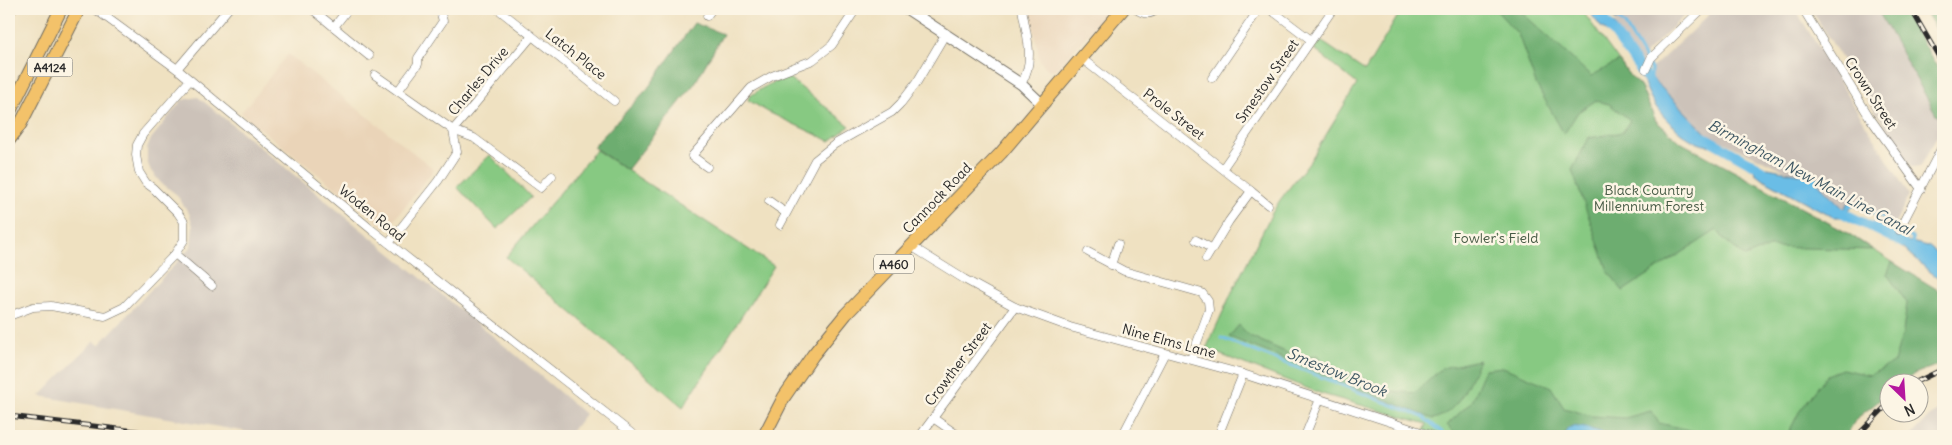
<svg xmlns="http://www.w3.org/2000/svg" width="1952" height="445" viewBox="0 0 1952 445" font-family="Delius,sans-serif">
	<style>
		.built { fill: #ead4b8 }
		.industrial { fill: #ccc2b9 }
		.green { fill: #87c982; stroke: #597a56 }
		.forest { fill: #6dad70; stroke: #4c6c4e }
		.water { fill: #6bbde6; stroke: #4b7488 }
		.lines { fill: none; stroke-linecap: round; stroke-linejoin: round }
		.stream { stroke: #6bbde6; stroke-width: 3 }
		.canal { stroke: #6bbde6; stroke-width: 10 }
		.minor-casing { stroke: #706b60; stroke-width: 9 }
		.tertiary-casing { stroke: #706b60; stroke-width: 12 }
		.primary-casing { stroke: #706b60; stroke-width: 14 }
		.trunk-casing { stroke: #706b60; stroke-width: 14 }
		.minor { stroke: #fff; stroke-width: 8 }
		.tertiary { stroke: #fff; stroke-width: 10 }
		.primary { stroke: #f3c26a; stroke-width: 12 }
		.trunk { stroke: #f3c26a; stroke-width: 12 }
		.rail-casing { stroke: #2b2b2b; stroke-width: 5 }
		.rail { stroke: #fcf5e5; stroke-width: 3; stroke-dasharray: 9; stroke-linecap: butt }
		.labels { text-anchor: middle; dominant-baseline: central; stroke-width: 5; stroke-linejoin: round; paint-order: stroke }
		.shield { fill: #fcf5e5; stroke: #6a6863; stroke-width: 1 }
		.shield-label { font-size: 12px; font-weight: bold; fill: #2b2b2b }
		.street-label { font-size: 14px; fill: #2b2b2b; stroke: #fcf5e5 }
		.park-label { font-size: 14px; fill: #475a45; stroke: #fcf5e5 }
		.water-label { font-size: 15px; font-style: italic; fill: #3e5763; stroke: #fcf5e5 }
	</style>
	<rect width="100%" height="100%" fill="#fcf5e5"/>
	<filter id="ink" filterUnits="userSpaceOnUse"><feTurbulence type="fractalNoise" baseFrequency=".02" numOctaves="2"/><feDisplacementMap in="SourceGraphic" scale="10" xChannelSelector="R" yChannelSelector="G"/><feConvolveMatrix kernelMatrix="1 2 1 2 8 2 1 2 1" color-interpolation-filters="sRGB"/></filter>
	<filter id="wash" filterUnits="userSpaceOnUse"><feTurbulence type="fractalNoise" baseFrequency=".0096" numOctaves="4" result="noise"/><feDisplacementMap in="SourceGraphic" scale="20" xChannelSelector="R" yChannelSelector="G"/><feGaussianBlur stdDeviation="1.12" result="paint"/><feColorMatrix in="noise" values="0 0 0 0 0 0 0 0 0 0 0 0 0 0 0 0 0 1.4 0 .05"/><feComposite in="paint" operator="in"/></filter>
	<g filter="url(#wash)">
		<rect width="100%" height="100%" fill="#efe1c1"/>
		<g class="built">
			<path d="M1030,9H1110L1055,71L1047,69L1040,61Z"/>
			<path d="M288,54L434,169L387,229L241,113Z"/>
		</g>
		<g class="industrial">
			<path d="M1613,9H1691L1646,53L1643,62L1636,58L1619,36L1615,20L1619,19Z"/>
			<path d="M1715,9H1795L1909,195L1894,226L1850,201L1844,209L1817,182L1818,177L1808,172L1805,175L1789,172L1708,135L1651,77V69Z"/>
			<path d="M1811,9H1877L1937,116L1943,120V126L1920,167L1913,168L1867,99Z"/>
			<path d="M198,97L517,356L585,414L568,436H271L40,396L94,341L99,345L191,247L193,226L189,213L176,194L161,183L151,171L147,161V149L151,139L182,100Z"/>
			<path d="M1943,407V436H1911L1929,417Z"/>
		</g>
		<g class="green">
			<path d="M1402,9H1581L1629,75L1640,86L1656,121L1678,141L1849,234L1914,276L1913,357L1830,436H1422L1427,424L1322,394L1206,349L1231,294L1272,213L1280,200L1310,161L1357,84L1314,49L1321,41L1365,71Z"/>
			<path d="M789,78L850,126L830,141L768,112L748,100L749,97C761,88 774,81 789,78Z"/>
			<path d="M596,150L774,266L683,407L506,257Z"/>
			<path d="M490,155L531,197L497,229L457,187Z"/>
		</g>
		<g class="forest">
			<path d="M1495,9H1518L1591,76L1619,61L1629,75L1640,86L1656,121L1682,143L1849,234L1873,250L1769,247L1745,257L1725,240L1717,230L1623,291L1608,271L1572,170L1589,138L1623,132L1630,120L1609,104L1595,101L1578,112L1564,134L1536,84L1518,34Z"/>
			<path d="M1877,9H1903L1943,77V120L1937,116Z"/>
			<path d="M1924,9H1943V41Z"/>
			<path d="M694,23L723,34L695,83L627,170L593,147L648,88Z"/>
			<path d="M1892,262L1943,293V363L1914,374L1904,382H1890L1889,393L1856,419L1846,436H1787L1799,412L1827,375L1842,369L1870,375L1894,362L1903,332L1907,303L1887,274Z"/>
			<path d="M1239,325L1250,336L1301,359L1317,355L1328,368L1362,378L1392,391L1415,393L1442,368L1479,360C1469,381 1459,413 1433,419L1229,337Z"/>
			<path d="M1503,367L1551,387L1564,408L1592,416L1625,418L1651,411L1659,423L1706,434L1702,436H1615L1610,433L1567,429L1565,436H1457L1447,425L1471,402L1485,369Z"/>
		</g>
		<g class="water">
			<path d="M1587,9H1613L1620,19L1615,20L1613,16L1606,12L1611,24L1614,23L1617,29L1608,32L1601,27Z"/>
			<path d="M1642,73H1647L1708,135L1715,145C1695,151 1662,118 1653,102C1648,94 1645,85 1641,77Z"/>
			<path d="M1752,165L1805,175L1808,172L1818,177L1817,182L1844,209L1850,201L1854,204L1845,217H1833L1763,179L1755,173Z"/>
			<path d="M1890,237L1928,246L1943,258V281L1929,271Z"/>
			<path d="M1572,426L1587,428L1615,436H1565L1567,429Z"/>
		</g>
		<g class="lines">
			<g class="stream">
				<path d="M1616,17L1625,25L1651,69V79"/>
				<path d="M1851,205L1854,204L1880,216L1912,238L1913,246"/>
				<path d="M1221,338L1423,417L1442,432"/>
			</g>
			<g class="canal">
				<path d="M1597,9L1650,83"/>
				<path d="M1704,137L1763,170"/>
				<path d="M1835,209L1903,243"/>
			</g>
		</g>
	</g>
	<g filter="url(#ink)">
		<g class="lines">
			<defs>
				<g id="minor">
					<path d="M95,9L177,69L372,230L635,436"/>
					<path d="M312,9L369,56"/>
					<path d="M498,9L614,101"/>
					<path d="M1136,9C1143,14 1150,16 1157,9"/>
					<path d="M1270,9L1311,40"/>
					<path d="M1803,9L1870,118L1921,189"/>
					<path d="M9,13L13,9"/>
					<path d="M707,16L712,9"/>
					<path d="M334,27L348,9"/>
					<path d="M1081,58L1251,191L1229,221L1206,259"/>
					<path d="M177,69L228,9"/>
					<path d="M1646,69L1651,58L1702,9"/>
					<path d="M375,75L453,130L474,138L541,188L552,176"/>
					<path d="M1212,78L1259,9"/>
					<path d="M1021,84C1036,61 1026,33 1022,9"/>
					<path d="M398,91L418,64V58L443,21L441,14L444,9"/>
					<path d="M707,167L692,156L751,88L772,76L813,60L832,45L856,9"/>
					<path d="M1223,168L1333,9"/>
					<path d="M1251,191L1268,205"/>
					<path d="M769,201L786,213"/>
					<path d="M780,225L815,160L835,144L892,112L901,103L917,82L946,33"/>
					<path d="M1899,230L1943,145"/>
					<path d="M1196,240L1211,248"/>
					<path d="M389,243L438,181L457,152L453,130L532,36"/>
					<path d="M911,246L964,279L1015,307L1070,327L1243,374L1430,435"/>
					<path d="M1088,252L1124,271L1202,293L1208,301L1209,310L1191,359"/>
					<path d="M175,254L212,286"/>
					<path d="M1111,265L1118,244"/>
					<path d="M9,316L33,307L51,306L105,316L124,307L175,254L184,240V222L178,213L153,188L146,183L139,172L136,155L137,145L143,134L190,80"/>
					<path d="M933,418L959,436"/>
					<path d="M920,436L1015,307"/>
					<path d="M1122,436L1165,353"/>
					<path d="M1218,436L1243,374"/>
					<path d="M1305,436L1320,399"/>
				</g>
				<path id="tertiary" d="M907,9L1021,84L1042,104"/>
				<g id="primary">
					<path d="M9,113L61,9"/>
					<path d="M9,140L20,125L79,9"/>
				</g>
				<path id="trunk" d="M764,436L784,397L813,355L846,314L1001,153L1123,9"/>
			</defs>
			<use href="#minor" class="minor-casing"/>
			<use href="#tertiary" class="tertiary-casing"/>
			<use href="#primary" class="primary-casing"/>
			<use href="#trunk" class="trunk-casing"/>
			<use href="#minor" class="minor"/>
			<use href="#tertiary" class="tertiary"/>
			<use href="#primary" class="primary"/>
			<use href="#trunk" class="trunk"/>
			<defs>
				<g id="rail">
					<path d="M1911,9L1943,64"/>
					<path d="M1916,382L1943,369"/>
					<path d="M9,416L178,436"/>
					<path d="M1857,436L1890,402"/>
				</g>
			</defs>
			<use href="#rail" class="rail-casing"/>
			<use href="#rail" class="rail"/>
		</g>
	</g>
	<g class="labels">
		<g class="shield">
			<rect x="27.5" y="57.5" width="45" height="19" rx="4"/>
			<rect x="874" y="254.5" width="40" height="19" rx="4"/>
		</g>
		<g class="shield-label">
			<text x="50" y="67">A4124</text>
			<text x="894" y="264">A460</text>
		</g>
		<g class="street-label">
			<text transform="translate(576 54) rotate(38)">Latch Place</text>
			<text transform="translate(478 81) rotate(-50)">Charles Drive</text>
			<text transform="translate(1267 81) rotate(-55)">Smestow Street</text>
			<text transform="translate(1871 93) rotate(57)">Crown Street</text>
			<text transform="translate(1174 114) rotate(38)">Prole Street</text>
			<text transform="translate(937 198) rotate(-46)">Cannock Road</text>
			<text transform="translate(372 213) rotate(39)">Woden Road</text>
			<text transform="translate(1169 341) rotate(15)">Nine Elms Lane</text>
			<text transform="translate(958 364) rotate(-53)">Crowther Street</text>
		</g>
		<g class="park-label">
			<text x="1649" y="190">Black Country<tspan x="1649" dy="16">Millennium Forest</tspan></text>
			<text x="1496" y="238">Fowler's Field</text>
		</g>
		<g class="water-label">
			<text transform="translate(1810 177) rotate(28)">Birmingham New Main Line Canal</text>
			<text transform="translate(1337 372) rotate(22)">Smestow Brook</text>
		</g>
	</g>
	<rect width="1952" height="445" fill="none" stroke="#fcf5e5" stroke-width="30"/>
	<g transform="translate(1904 398) rotate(155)"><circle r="24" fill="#fcf5e5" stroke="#a8a49b"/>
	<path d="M0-4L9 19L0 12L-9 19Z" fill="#b5179e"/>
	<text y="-8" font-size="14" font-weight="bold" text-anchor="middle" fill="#2b2b2b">N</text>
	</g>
</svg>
